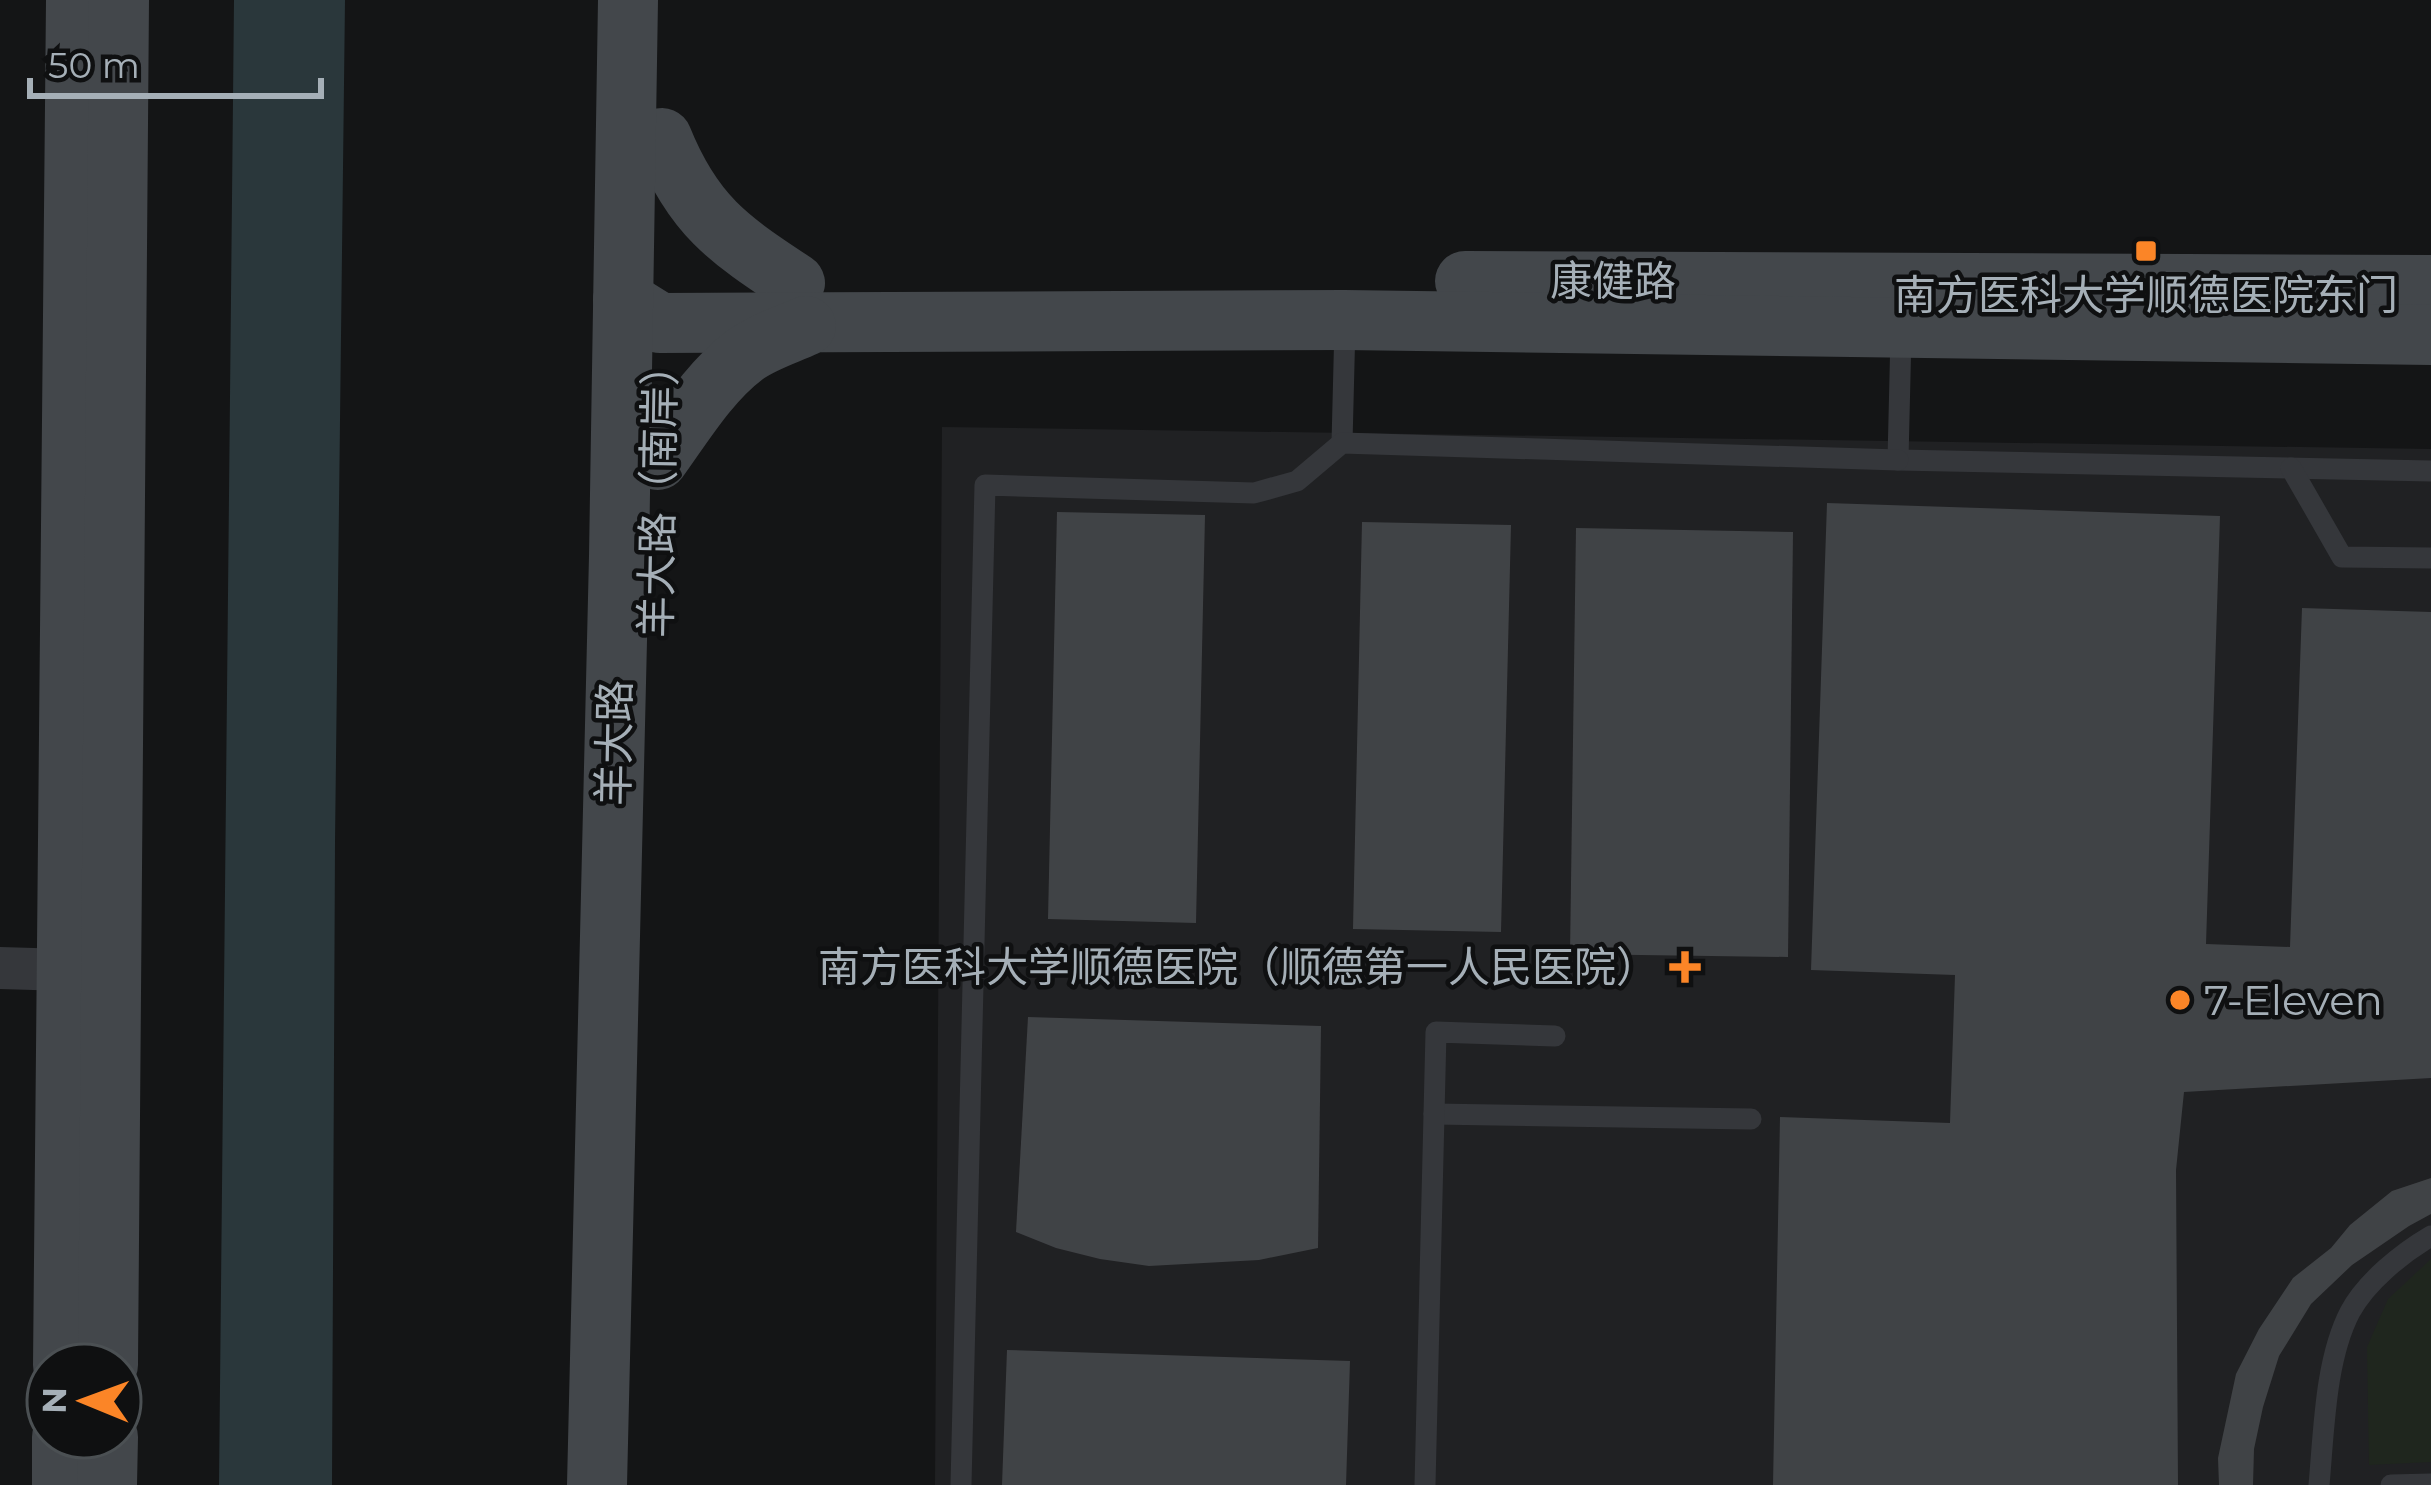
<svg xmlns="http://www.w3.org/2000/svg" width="2431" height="1485" viewBox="0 0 2431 1485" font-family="Montserrat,'Noto Sans SC',sans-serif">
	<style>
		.built { fill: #202123 }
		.green { fill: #1f261e }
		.water { fill: #2a373b }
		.building { fill: #404346 }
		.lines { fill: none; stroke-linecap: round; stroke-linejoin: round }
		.lane { stroke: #35373b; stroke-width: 21 }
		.street { stroke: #35373b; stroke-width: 42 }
		.secondary { stroke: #43474b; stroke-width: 60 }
		.poi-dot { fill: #fb8527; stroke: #0f1011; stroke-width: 4.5 }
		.labels { text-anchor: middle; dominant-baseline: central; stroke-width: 9; stroke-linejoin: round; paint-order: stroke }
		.street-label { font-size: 42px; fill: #a5afb7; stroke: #0f1011 }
		.poi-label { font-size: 42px; fill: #a5afb7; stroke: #0f1011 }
	</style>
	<rect width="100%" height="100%" fill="#141516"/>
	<path class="built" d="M942,427L2431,449V1485H935Z"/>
	<path class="green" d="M2431,1259V1462L2369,1465L2367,1347L2388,1299Z"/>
	<path class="water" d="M234,0H345L335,843L332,1485H219Z"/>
	<g class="building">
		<path d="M1827,503L2220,516L2206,944L2290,947L2302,608L2431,612V1078L2184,1092L2176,1170L2178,1485H1773L1780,1117L1950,1123L1955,975L1811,970Z"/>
		<path d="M1057,512L1205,515L1196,923L1048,919Z"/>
		<path d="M1362,522L1511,525L1501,932L1353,929Z"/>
		<path d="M1576,528L1793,532L1788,957L1570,954Z"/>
		<path d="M1028,1017L1321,1026L1318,1248L1259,1260L1149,1266L1100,1259L1056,1248L1016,1232Z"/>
		<path d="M2431,1178V1214L2409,1226L2352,1265L2311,1304L2279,1356L2263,1407L2254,1449L2253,1485H2219L2218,1458L2236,1374L2259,1329L2293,1278L2331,1248L2350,1225L2392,1191Z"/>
		<path d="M1007,1350L1350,1361L1346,1485H1002Z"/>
	</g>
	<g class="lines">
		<g class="lane">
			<path d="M1901,334L1898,460L2431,471"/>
			<path d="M1342,443L1345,324"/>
			<path d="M2291,468L2342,557L2431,558"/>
			<path d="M1434,1114L1751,1119"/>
			<path d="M961,1485L985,485L1254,493L1297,481L1342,443L1898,460"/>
			<path d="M1425,1485L1436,1032L1555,1036"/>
			<path d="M2319,1485C2324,1431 2325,1360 2350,1312C2366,1282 2402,1253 2431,1236"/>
			<path d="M2391,1485L2431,1484"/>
		</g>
		<path class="street" d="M0,968L67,970"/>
		<g class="secondary">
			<path d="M662,138C693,215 728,239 795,283"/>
			<path d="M1465,281L2431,285"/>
			<path d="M623,300L660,323L1345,320L2431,335"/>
			<path d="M658,460C684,424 709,382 745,355C763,342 786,335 806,326"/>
			<path d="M63,1365L76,0"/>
			<path d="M108,1365L119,0"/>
			<path d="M62,1485V1437"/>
			<path d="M107,1485L108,1437"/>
			<path d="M597,1485L619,556L628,0"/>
		</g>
	</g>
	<g class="poi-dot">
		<rect x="2134" y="239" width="24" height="24" rx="6"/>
		<path d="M1679 949h12v12h12v12h-12v12h-12v-12h-12v-12h12z"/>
		<circle cx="2180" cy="1000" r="12"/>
	</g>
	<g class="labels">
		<g class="street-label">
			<text x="1613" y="281">康健路</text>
			<text transform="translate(658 491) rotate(-89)">羊大路（南岸）</text>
			<text transform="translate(614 743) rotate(-89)">羊大路</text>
		</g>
		<g class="poi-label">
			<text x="2146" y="295">南方医科大学顺德医院东门</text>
			<text x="1658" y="967" text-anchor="end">南方医科大学顺德医院（顺德第一人民医院）</text>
			<text x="2204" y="1000" text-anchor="start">7-Eleven</text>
		</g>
	</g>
	<g transform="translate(84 1401) rotate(271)"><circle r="57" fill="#0f1011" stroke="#4b5053" stroke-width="3"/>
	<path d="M0-9L21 45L0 30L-21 45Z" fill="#fb8527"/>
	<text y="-18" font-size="33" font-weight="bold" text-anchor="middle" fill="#a5afb7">N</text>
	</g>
	<path d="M30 78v18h291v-18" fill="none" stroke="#a5afb7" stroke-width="6"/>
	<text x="48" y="78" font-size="36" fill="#a5afb7" stroke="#0f1011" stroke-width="9" paint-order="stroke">50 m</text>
</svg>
